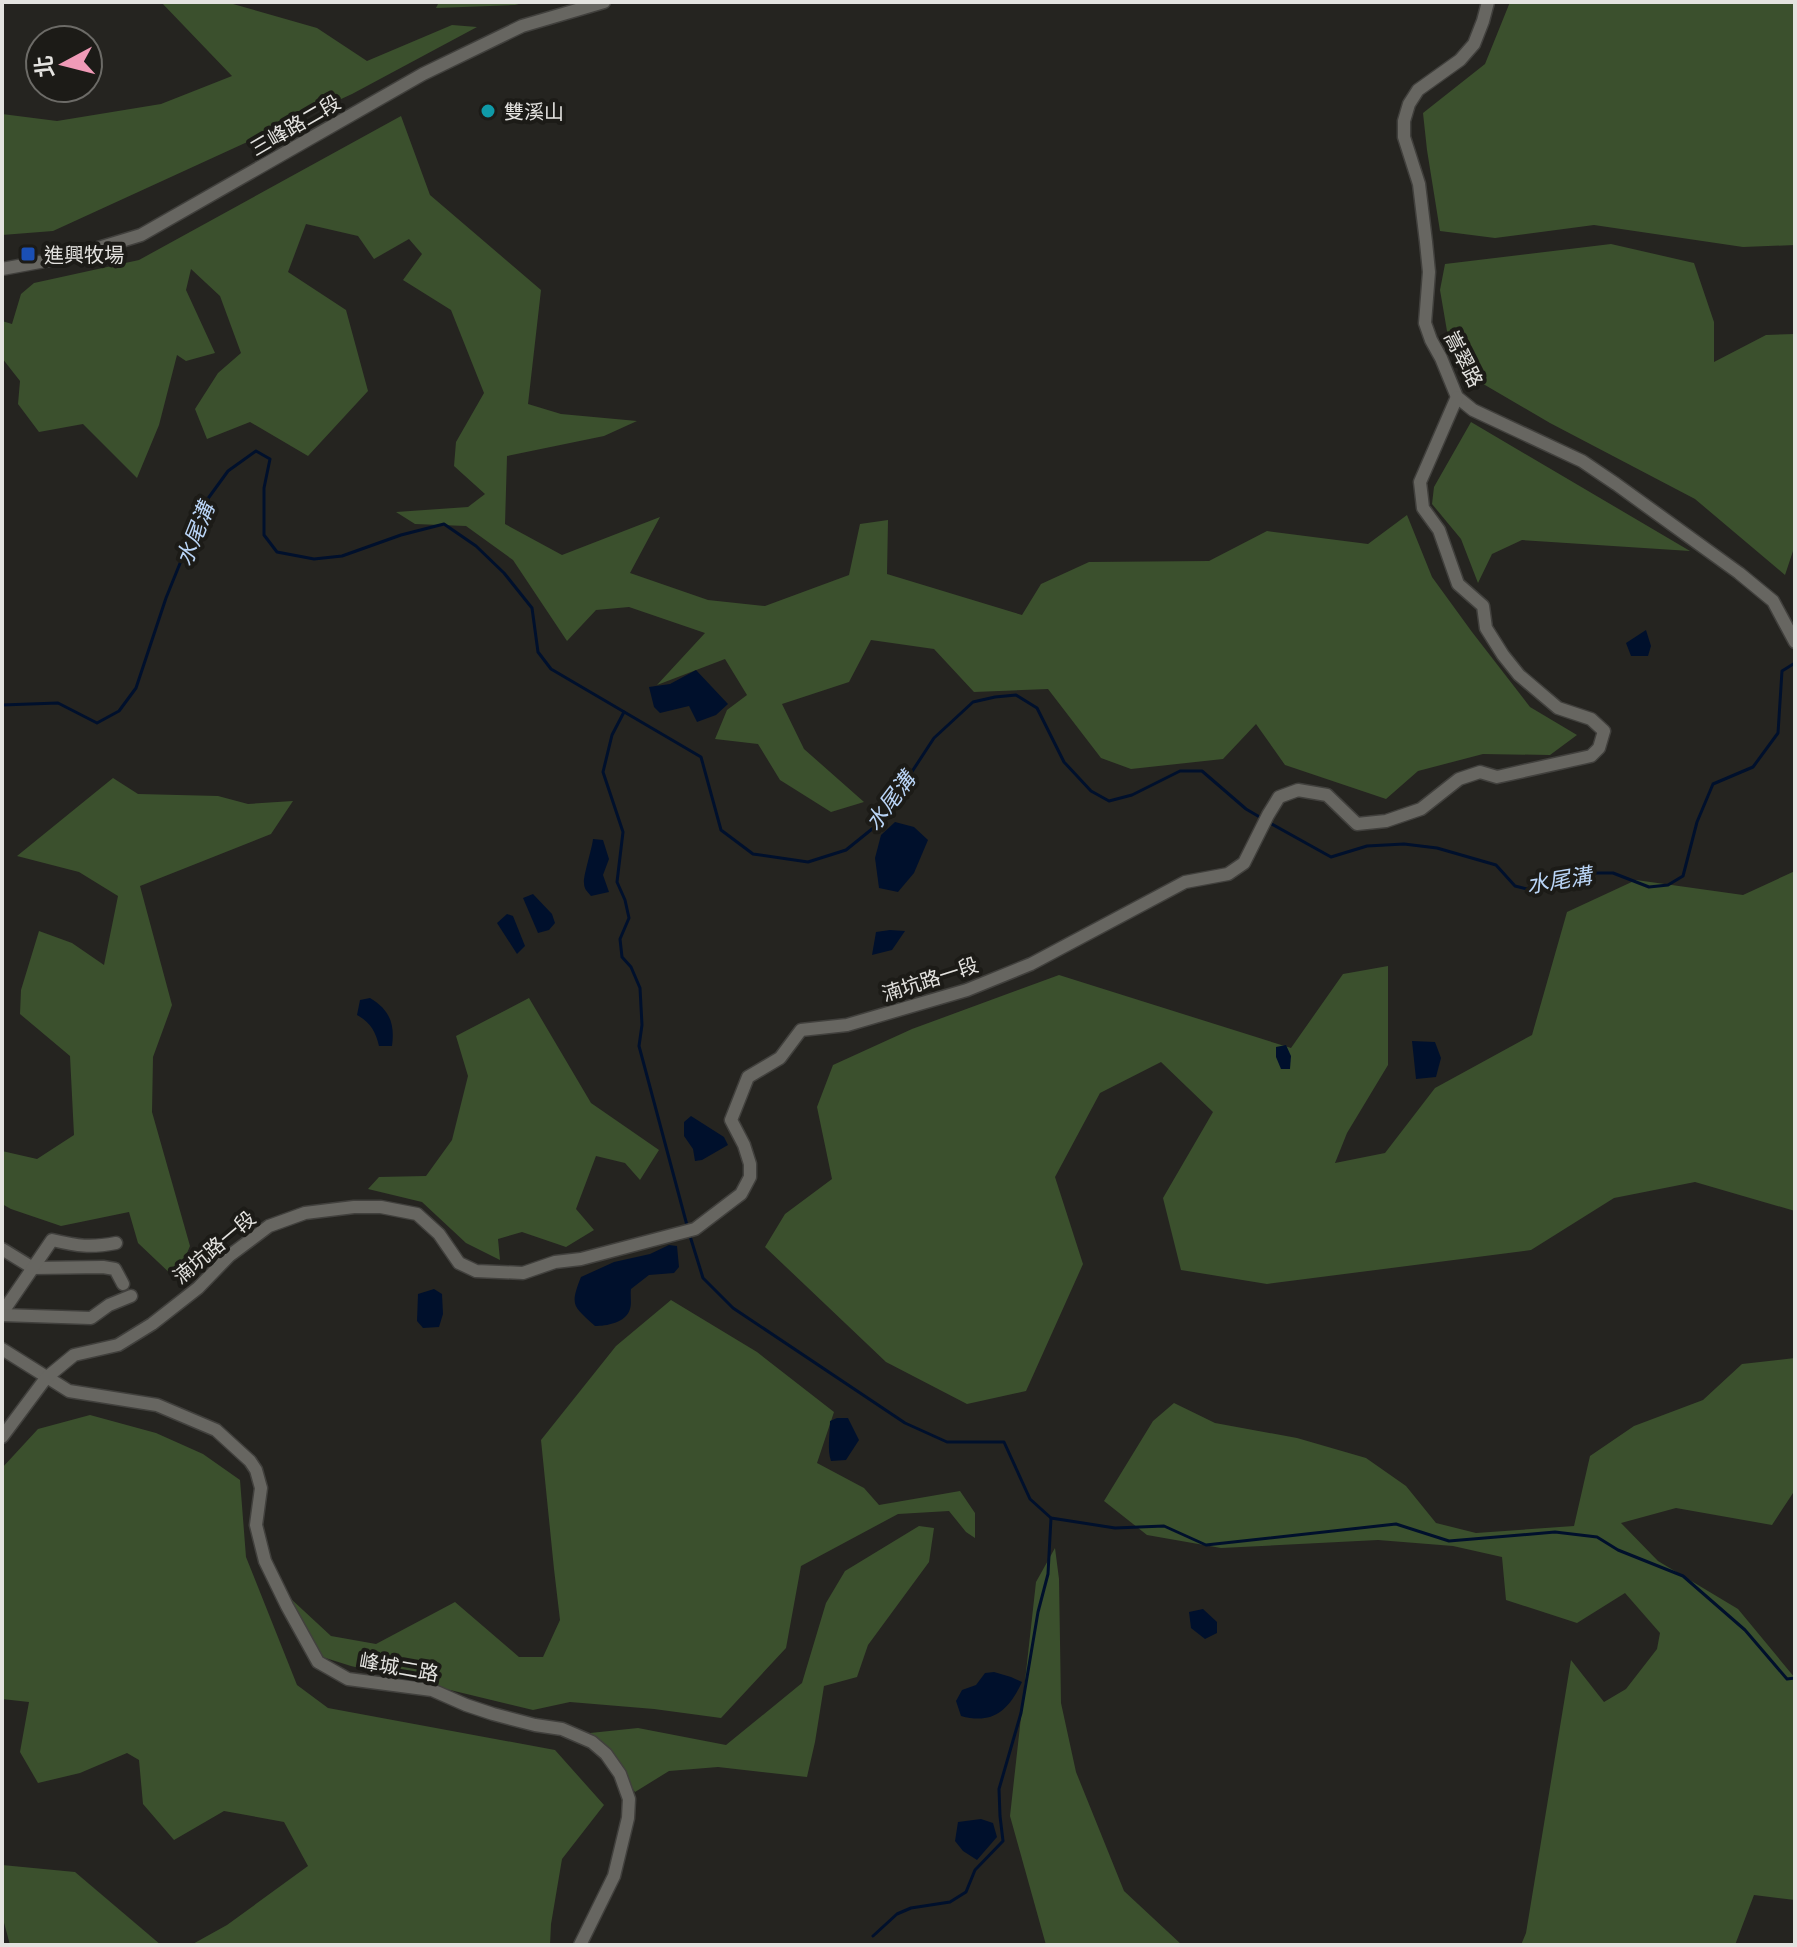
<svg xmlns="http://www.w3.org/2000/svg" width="1797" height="1947" viewBox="0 0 1797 1947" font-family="Mulish,'Noto Sans TC',sans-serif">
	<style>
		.forest { fill: #3b502d }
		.water { fill: #00102c }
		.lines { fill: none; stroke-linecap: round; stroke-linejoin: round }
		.stream { stroke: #00102c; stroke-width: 3 }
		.minor-casing { stroke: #41403d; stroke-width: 15 }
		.minor { stroke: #676661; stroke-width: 12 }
		.culture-dot { fill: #0f9aa8; stroke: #1c1b17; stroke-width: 3 }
		.transit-dot { fill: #1a4fb4; stroke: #1c1b17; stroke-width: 3 }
		.labels { text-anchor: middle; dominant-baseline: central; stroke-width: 8; stroke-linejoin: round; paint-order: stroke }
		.poi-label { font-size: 20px; fill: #e4e3e0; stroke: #1c1b17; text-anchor: start }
		.street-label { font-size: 20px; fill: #e4e3e0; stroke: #1c1b17 }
		.water-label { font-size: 22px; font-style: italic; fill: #bad5f7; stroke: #1c1b17 }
	</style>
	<rect width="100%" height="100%" fill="#252420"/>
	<g class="forest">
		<path d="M161,2H226L317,28L367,61L452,25L477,27L352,94L53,231L2,235V114L57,121L161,104L232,76Z"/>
		<path d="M439,2H527L515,5L436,8Z"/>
		<path d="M1510,2H1795V245L1743,247L1594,225L1495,238L1440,231L1427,150L1423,113L1485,64Z"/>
		<path d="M401,116L430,195L541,290L528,404L561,414L637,421L604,436L507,456L505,524L562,555L660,517L630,573L708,600L765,606L849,575L860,524L888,520L887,574L1022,615L1041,584L1089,562L1209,561L1267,531L1368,544L1407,515L1432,577L1472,632L1530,707L1577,735L1550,755L1483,754L1418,771L1386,799L1285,765L1256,724L1223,759L1131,769L1101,758L1048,689L974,692L934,649L871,640L849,682L782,704L804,749L864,802L831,812L780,780L758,744L715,739L727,710L747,695L725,659L657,685L705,633L629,607L596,610L567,641L513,560L466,526L415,524L396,512L468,507L485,494L454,466L456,442L484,393L451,310L403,280L422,254L409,239L374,259L358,236L306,224L288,272L346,310L368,391L308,456L250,422L207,439L195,409L218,373L241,353L220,296L191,269L186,290L215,353L186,361L177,355L159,425L137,478L83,424L39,432L18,404L20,381L2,358V321L12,324L21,294L34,283L139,260Z"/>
		<path d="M1611,244L1694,263L1714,322V362L1766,335L1795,334V545L1785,575L1695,499L1550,423L1473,378L1448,337L1440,290L1445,264Z"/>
		<path d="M1471,422L1690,551L1522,540L1492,554L1478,583L1461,539L1432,504L1434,487Z"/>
		<path d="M113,778L138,794L218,796L248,804L293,801L271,834L140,886L172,1005L153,1057L152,1112L190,1246L176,1279L138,1243L129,1212L61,1226L11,1209L2,1204V1151L37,1159L74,1135L70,1056L20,1014L21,990L39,931L72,943L104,965L118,896L79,872L17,856Z"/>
		<path d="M1795,871V1211L1695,1182L1614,1198L1531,1250L1267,1284L1181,1270L1163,1198L1213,1112L1161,1062L1100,1093L1055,1177L1083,1264L1026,1391L967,1404L886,1362L765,1247L785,1214L832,1179L817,1107L833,1065L912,1029L1059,975L1291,1048L1343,974L1388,966V1065L1347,1133L1335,1163L1385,1153L1435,1088L1532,1035L1567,912L1636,880L1743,895Z"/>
		<path d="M529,998L591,1103L659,1150L640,1180L625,1163L596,1156L576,1209L594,1230L566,1247L522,1232L498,1239L500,1260L466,1243L422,1202L368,1189L379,1177L426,1176L452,1140L468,1076L456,1036Z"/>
		<path d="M671,1300L757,1352L834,1412L817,1463L864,1488L879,1505L960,1491L975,1513V1538L966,1532L949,1511L898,1514L801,1566L786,1648L721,1718L654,1709L570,1702L533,1710L351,1666L316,1655L290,1598L331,1636L376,1644L455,1602L519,1657H543L560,1620L554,1569L541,1440L616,1346Z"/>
		<path d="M1795,1358V1490L1772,1525L1676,1508L1621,1523L1658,1561L1738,1609L1795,1678V1900L1754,1895L1735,1945H1521L1526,1933L1571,1660L1604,1702L1626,1689L1657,1649L1660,1633L1625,1593L1577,1623L1506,1600L1502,1557L1453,1546L1378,1540L1221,1548L1147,1535L1104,1501L1153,1421L1174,1403L1215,1423L1297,1438L1366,1458L1406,1486L1436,1523L1476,1533L1574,1526L1590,1456L1634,1426L1703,1400L1742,1364Z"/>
		<path d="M90,1415L156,1433L203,1454L240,1480L246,1557L297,1685L328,1708L555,1750L604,1805L562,1859L551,1924L550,1945H191L227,1925L308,1866L284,1822L224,1811L174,1840L143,1804L139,1760L127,1753L80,1773L38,1783L20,1752L29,1702L2,1699V1468L38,1429Z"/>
		<path d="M919,1526L934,1528L929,1562L868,1645L857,1677L824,1686L815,1742L807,1777L718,1767L669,1771L635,1792L590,1733L638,1728L726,1745L802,1683L826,1603L845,1571Z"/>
		<path d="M1055,1548L1059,1579L1061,1703L1076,1772L1124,1891L1182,1945H1046L1010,1816L1036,1582Z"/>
		<path d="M2,1865L75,1872L161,1945H10L2,1915Z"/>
	</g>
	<g class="water">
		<path d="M1646,630L1651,646L1648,656H1631L1626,643Z"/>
		<path d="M696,670L728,704L716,715L697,722L689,706L660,713L654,707L649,687L670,684Z"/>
		<path d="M895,822L914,827L928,840L914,873L898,892L879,888L875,858L881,835Z"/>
		<path d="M593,839L603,840L609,859L603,875L609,892L591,896C587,891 584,889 584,883C583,876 592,849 593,839Z"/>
		<path d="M533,894L552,914L555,923L549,930L538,933L523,898Z"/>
		<path d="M507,914L513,916L525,946L517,954L497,923Z"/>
		<path d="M890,930L905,931L892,950L872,955L876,932Z"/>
		<path d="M370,998C390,1010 395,1024 392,1046H379C376,1032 370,1022 357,1015L360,1000Z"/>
		<path d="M1412,1041L1435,1042L1441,1058L1436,1077L1416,1079Z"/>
		<path d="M1286,1045L1291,1056L1290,1069H1281L1276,1057V1047Z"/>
		<path d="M691,1116L724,1137L728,1145L702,1160L695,1161L693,1149L684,1136V1122Z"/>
		<path d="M669,1245L677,1246L679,1267L674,1273L649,1275L631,1289C630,1295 632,1303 630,1309C626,1323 606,1326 595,1326C574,1306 569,1307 581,1277L614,1262L650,1254Z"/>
		<path d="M434,1289L442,1294L443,1314L439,1327L423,1328L417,1321L418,1294Z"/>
		<path d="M837,1418H848L859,1440L846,1460L831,1461C827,1449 830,1435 830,1421Z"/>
		<path d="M1203,1609L1217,1622V1633L1205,1639L1191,1628L1189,1612Z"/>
		<path d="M994,1672L1011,1677L1022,1682C1009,1710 993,1725 961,1716L956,1701L962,1690L976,1685L985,1673Z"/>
		<path d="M981,1819L993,1823L997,1837L977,1860L963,1851L955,1841L958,1822Z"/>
	</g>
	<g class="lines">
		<g class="stream">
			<path d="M2,705L58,703L97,723L119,711L136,688L166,598L204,504L228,471L256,451L270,459L264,488V535L277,552L314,559L342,556L401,535L444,524L476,546L504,573L532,608L538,652L551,669L701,757L721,830L753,854L808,862L846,850L877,825L934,738L973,702L995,697L1016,695L1037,708L1064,762L1091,791L1109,801L1132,795L1180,771H1202L1246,809L1263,819"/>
			<path d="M624,712L612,735L603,772L623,832L617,882L625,900L629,918L620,939L622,957L631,967L640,988L642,1025L639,1046L688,1229"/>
			<path d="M1270,823L1331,857L1367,846L1404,844L1437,848L1496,865L1515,886L1527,889L1587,873H1613L1649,887L1668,885L1683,876L1697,822L1713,784L1753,767L1778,733L1782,671L1795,663"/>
			<path d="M690,1236L703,1278L733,1308L905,1423L947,1442H1004L1030,1499L1051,1518L1115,1528L1164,1526L1206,1545L1396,1524L1449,1541L1555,1532L1597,1537L1618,1550L1683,1576L1745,1630L1787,1679L1795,1678"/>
			<path d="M873,1936L897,1914L911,1908L950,1902L966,1892L975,1870L1003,1841L1000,1816L999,1789L1021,1713L1038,1612L1048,1574L1051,1518"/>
		</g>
		<defs>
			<g id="minor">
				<path d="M1488,2L1483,21L1474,44L1460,60L1418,90L1409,104L1404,121V137L1419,184L1426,242L1429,272L1425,323L1431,340L1441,358L1457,397L1473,410L1582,461L1616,484L1739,573L1773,601L1795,642"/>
				<path d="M2,269L72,256L141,235L423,74L522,26L604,2"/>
				<path d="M2,1249L33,1268L103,1267L115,1269L123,1284"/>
				<path d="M2,1313L52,1240C78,1246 90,1248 116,1243"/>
				<path d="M2,1315L91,1318L109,1305L131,1296"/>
				<path d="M2,1349L69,1391L157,1405L216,1430L250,1461L256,1470L261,1488L256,1525L265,1561L287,1606L318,1662L348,1679L432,1690L466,1705L493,1714L535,1725L562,1729L592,1742L606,1754L620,1774L629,1799L628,1818L614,1876L580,1945"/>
				<path d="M2,1437L46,1378L74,1355L118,1345L152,1324L198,1288L229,1256L269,1226L305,1213L354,1207H381L417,1214L439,1234L459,1263L476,1271L523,1273L555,1262L581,1259L695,1229L741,1194L750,1177V1164L744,1145L731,1120L748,1077L780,1058L801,1030L847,1025L967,990L1031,964L1185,882L1228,874L1244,863L1268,815L1279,797L1298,790L1327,795L1357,824L1386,821L1421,809L1459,779L1480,772L1497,777L1591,756L1599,748L1604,731L1591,719L1558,708L1519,675L1503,655L1486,628L1483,606L1458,584L1439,530L1423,508L1420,482L1457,397"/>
			</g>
		</defs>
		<use href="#minor" class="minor-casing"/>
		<use href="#minor" class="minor"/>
	</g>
	<circle class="culture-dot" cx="488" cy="111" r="8"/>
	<rect class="transit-dot" x="20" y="246" width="16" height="16" rx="4"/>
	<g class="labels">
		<g class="poi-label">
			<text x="504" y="111">雙溪山</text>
			<text x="44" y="254">進興牧場</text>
		</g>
		<g class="street-label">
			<text transform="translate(295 125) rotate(-30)">三峰路二段</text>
			<text transform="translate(1464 359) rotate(63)">嵩翠路</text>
			<text transform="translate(930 979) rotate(-18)">湳坑路一段</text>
			<text transform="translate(214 1247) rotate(-40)">湳坑路一段</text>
			<text transform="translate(399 1667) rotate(10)">峰城二路</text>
		</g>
		<g class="water-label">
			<text transform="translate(195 534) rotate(-68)">水尾溝</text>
			<text transform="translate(890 801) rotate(-53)">水尾溝</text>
			<text transform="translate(1559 880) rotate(-9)">水尾溝</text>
		</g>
	</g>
	<rect width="1797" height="1947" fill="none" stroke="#e4e3e0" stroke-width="8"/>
	<g transform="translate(64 64) rotate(263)"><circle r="38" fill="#1c1b17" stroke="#6c6b67" stroke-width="2"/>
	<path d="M0-6L14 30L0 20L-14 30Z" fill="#f09ab7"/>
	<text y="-12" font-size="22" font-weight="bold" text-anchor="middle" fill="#e4e3e0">北</text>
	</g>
</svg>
